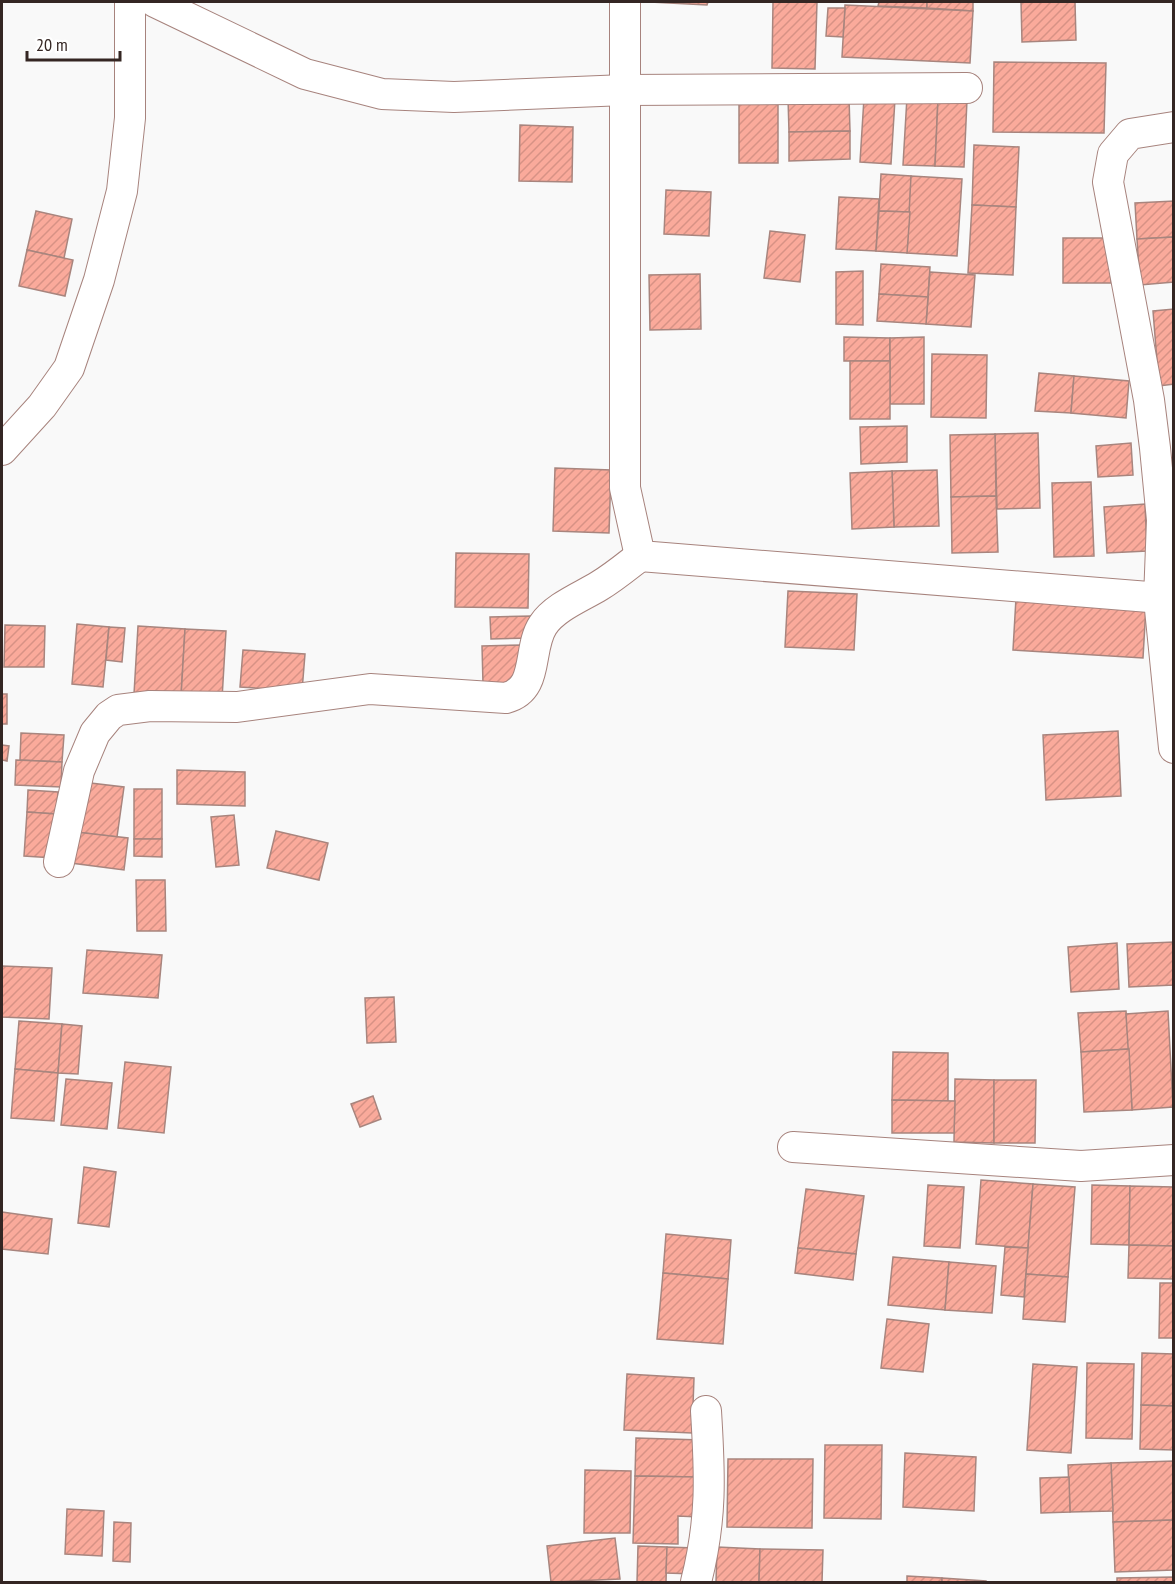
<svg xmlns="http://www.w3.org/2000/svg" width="1175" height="1584" viewBox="0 0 1175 1584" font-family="'PT Sans Narrow',sans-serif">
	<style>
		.building { fill: url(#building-hatch); stroke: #a8857e; stroke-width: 1.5 }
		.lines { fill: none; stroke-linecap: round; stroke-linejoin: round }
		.street-casing { stroke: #a7837d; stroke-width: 32 }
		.street { stroke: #fff; stroke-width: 30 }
	</style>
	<defs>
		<pattern id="building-hatch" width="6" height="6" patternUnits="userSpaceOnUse" patternTransform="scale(1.5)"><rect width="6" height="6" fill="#faaa9b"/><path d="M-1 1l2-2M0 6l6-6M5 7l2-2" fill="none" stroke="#d79285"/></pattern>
	</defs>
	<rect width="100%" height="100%" fill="#f9f9f9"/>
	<g class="building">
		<path d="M650,2H708L707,5Z"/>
		<path d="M773,2H817L815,69L772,68Z"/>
		<path d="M879,2H927V8L878,6Z"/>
		<path d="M927,2H973V11L927,8Z"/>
		<path d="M1021,2H1075L1076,40L1022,42Z"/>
		<path d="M845,5L973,11L970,63L842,57Z"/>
		<path d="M828,8H845L843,37L826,36Z"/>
		<path d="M994,62L1106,63L1104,133L993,132Z"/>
		<path d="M849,97L850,131L789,132L788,98Z"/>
		<path d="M907,97L938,99L935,166L903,165Z"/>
		<path d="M864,98L895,99L891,164L860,162Z"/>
		<path d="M938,99L967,100L964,167L935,166Z"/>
		<rect x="739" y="101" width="39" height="62"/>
		<path d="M520,125L573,127L572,182L519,181Z"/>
		<path d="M850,131V159L789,161V132Z"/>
		<path d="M974,145L1019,147L1016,207L972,205Z"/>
		<path d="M881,174L911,176L910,212L879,211Z"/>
		<path d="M911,176L962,179L957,256L907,253Z"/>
		<path d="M666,190L711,192L709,236L664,234Z"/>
		<path d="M839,197L879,199L876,251L836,249Z"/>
		<path d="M1174,201V237L1137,239L1135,203Z"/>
		<path d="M972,205L1016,207L1013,275L968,273Z"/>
		<path d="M36,211L72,219L64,258L27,250Z"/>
		<path d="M879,211L910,212L907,253L876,251Z"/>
		<path d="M770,231L805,235L800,282L764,278Z"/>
		<path d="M1174,237V282L1140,285L1137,239Z"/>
		<rect x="1063" y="238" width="48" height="45"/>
		<path d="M27,250L73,260L65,296L19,286Z"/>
		<path d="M881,264L930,267L928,297L879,294Z"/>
		<path d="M863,271V325L836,324V272Z"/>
		<path d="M930,272L975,275L971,327L926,324Z"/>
		<path d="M700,274L701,329L650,330L649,275Z"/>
		<path d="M879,294L928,297L926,324L877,321Z"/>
		<path d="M1174,309V384L1159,386L1153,311Z"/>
		<path d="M844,337L890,338V361H844Z"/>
		<path d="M924,337V404H890V338Z"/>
		<path d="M932,354L987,355L986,418L931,417Z"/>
		<rect x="850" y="361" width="40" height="58"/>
		<path d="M1039,373L1074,376L1071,413L1035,411Z"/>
		<path d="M1074,376L1129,381L1126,418L1071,413Z"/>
		<path d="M907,426V462L861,464L860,427Z"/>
		<path d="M1038,433L1040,508L997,509L995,434Z"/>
		<path d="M995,434L996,496L951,497L950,435Z"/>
		<path d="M1131,443L1133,475L1098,477L1096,446Z"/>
		<path d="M555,468L611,470L609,533L553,531Z"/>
		<path d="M937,470L939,526L894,527L892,471Z"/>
		<path d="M892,471L894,527L852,529L850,473Z"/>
		<path d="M1091,482L1094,556L1054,557L1052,483Z"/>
		<path d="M996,496L998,552L952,553L951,497Z"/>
		<path d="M1145,504L1147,551L1107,553L1104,507Z"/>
		<path d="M456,553L529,554L528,608L455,607Z"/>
		<path d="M788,591L857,594L854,650L785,647Z"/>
		<path d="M1016,598L1146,606L1143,658L1013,650Z"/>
		<path d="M531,616L532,638L491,639L490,617Z"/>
		<path d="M77,624L109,627L103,687L72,684Z"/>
		<path d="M5,625L45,626L44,667H4Z"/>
		<path d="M138,626L185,629L181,697L134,694Z"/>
		<path d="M109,627L125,628L122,662L106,660Z"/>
		<path d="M185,629L226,631L222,699L181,697Z"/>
		<path d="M522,645V683L483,684L482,646Z"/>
		<path d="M243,650L305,654L302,691L240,687Z"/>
		<rect x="2" y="694" width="5" height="30"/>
		<path d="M1118,731L1121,796L1046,800L1043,735Z"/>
		<path d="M21,733L64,735L62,762L20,760Z"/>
		<path d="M2,745L9,746L7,761L2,760Z"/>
		<path d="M16,760L62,762L61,787L15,785Z"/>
		<path d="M177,770L245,772V806L177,804Z"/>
		<path d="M82,782L124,787L117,837L76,832Z"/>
		<rect x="134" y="789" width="28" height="50"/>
		<path d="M28,790L58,792L56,814L27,812Z"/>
		<path d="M27,812L56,814L54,858L24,856Z"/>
		<path d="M234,815L239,865L216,867L211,817Z"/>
		<path d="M276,831L328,843L319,880L267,868Z"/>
		<path d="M76,832L128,838L124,870L71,863Z"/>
		<path d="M134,839H162V857L134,856Z"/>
		<path d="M136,880H165L166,931H137Z"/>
		<path d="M1174,942V985L1129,987L1127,944Z"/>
		<path d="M1117,943L1119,989L1071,992L1068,947Z"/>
		<path d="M87,950L162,955L158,998L83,993Z"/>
		<path d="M2,966L52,968L49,1019L2,1017Z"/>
		<path d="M394,997L396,1042L367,1043L365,998Z"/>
		<path d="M1126,1011L1129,1049L1081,1052L1078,1013Z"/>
		<path d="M1168,1011L1173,1107L1132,1110L1126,1014Z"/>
		<path d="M19,1021L62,1024L58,1073L15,1069Z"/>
		<path d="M62,1024L82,1026L78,1074L58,1073Z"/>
		<path d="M1129,1049L1132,1110L1084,1112L1081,1052Z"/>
		<path d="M893,1052L948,1053V1101L892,1100Z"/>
		<path d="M125,1062L171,1067L164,1133L118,1128Z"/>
		<path d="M15,1069L58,1073L54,1121L11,1118Z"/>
		<path d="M66,1079L112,1083L107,1129L61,1125Z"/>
		<path d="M955,1079L994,1080V1143L954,1142Z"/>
		<path d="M994,1080H1036L1035,1143H994Z"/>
		<path d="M373,1096L381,1119L360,1127L351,1104Z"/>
		<path d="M892,1100L955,1101L954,1133H892Z"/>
		<path d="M84,1167L116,1172L109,1227L78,1223Z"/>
		<path d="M981,1180L1033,1184L1028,1248L976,1244Z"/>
		<path d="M1033,1184L1075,1187L1068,1277L1026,1274Z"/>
		<path d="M928,1185L964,1187L960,1248L924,1246Z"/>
		<path d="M1092,1185L1130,1186L1129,1245L1091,1244Z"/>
		<path d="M1130,1186L1174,1187V1246L1129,1245Z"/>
		<path d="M806,1189L864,1196L856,1254L798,1248Z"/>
		<path d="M2,1212L52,1219L48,1254L2,1249Z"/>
		<path d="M666,1234L731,1240L728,1279L663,1273Z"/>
		<path d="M1129,1245L1174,1246V1279L1128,1278Z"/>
		<path d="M1005,1247L1028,1248L1024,1297L1001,1295Z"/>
		<path d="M798,1248L856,1254L853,1280L795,1273Z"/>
		<path d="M893,1257L949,1262L945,1310L888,1305Z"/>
		<path d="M949,1262L996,1266L992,1313L945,1310Z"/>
		<path d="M663,1273L728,1279L723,1344L657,1339Z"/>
		<path d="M1026,1274L1068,1277L1065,1322L1023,1319Z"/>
		<path d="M1160,1283H1174V1338H1159Z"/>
		<path d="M887,1319L929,1324L923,1372L881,1368Z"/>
		<path d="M1142,1353L1174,1354V1406L1141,1405Z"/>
		<path d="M1087,1363L1134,1364L1132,1439L1086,1438Z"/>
		<path d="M1033,1364L1077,1367L1071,1453L1027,1450Z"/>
		<path d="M627,1374L694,1378L692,1433L624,1430Z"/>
		<path d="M1141,1405L1174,1406V1450L1140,1449Z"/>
		<path d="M636,1438L701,1440L699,1477L635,1476Z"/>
		<path d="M825,1445H882L881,1519L824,1518Z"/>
		<path d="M905,1453L976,1457L974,1511L903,1507Z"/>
		<path d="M728,1459H813L812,1528L727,1527Z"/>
		<path d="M1174,1461V1520L1113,1522L1111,1463Z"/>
		<path d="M1111,1463L1113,1511L1070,1512L1068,1465Z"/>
		<path d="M585,1470L631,1471L630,1533H584Z"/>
		<path d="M635,1476L699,1477L698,1517L678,1516V1544L633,1543Z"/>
		<path d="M1069,1477L1070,1512L1041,1513L1040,1478Z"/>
		<path d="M67,1509L104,1511L102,1556L65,1554Z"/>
		<path d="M1174,1520V1570L1115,1572L1113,1522Z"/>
		<path d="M114,1522L131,1523L130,1562L113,1561Z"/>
		<path d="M615,1538L620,1579L551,1582L547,1546Z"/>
		<path d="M638,1546L667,1547L666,1582H637Z"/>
		<path d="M667,1547L695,1548V1574L666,1573Z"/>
		<path d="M717,1547L760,1549L759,1582H716Z"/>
		<path d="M760,1549L823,1550L822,1582H759Z"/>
		<path d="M907,1576L942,1578V1582H907Z"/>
		<path d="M1174,1577V1582H1117V1578Z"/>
		<path d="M942,1578L986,1581V1582H942Z"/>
	</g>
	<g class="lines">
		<defs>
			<g id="street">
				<path d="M155,2L305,74L382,94L454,97L625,90L967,88"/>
				<path d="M625,2V488L640,556L1174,599"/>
				<path d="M1174,127L1130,134L1113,154L1108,182L1149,400L1155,448L1162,520L1159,599L1174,748"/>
				<path d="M2,450L42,406L69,368L99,280L122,191L130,118V2"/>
				<path d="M59,862L79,771L95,733L109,716L118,710L150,706L237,707L370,689L506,698C540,689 527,649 543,625C555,607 581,597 599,586C614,577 627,566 640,556"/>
				<path d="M793,1147L1081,1166L1174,1160"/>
				<path d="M696,1582C712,1519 710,1475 706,1411"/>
			</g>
		</defs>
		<use href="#street" class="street-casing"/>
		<use href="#street" class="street"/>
	</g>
	<rect width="1175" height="1584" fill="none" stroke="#342623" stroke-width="6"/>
	<path d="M27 51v9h93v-9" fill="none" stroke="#342623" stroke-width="3"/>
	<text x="36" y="51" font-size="18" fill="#342623" stroke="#ffffff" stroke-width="4.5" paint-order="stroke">20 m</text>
</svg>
